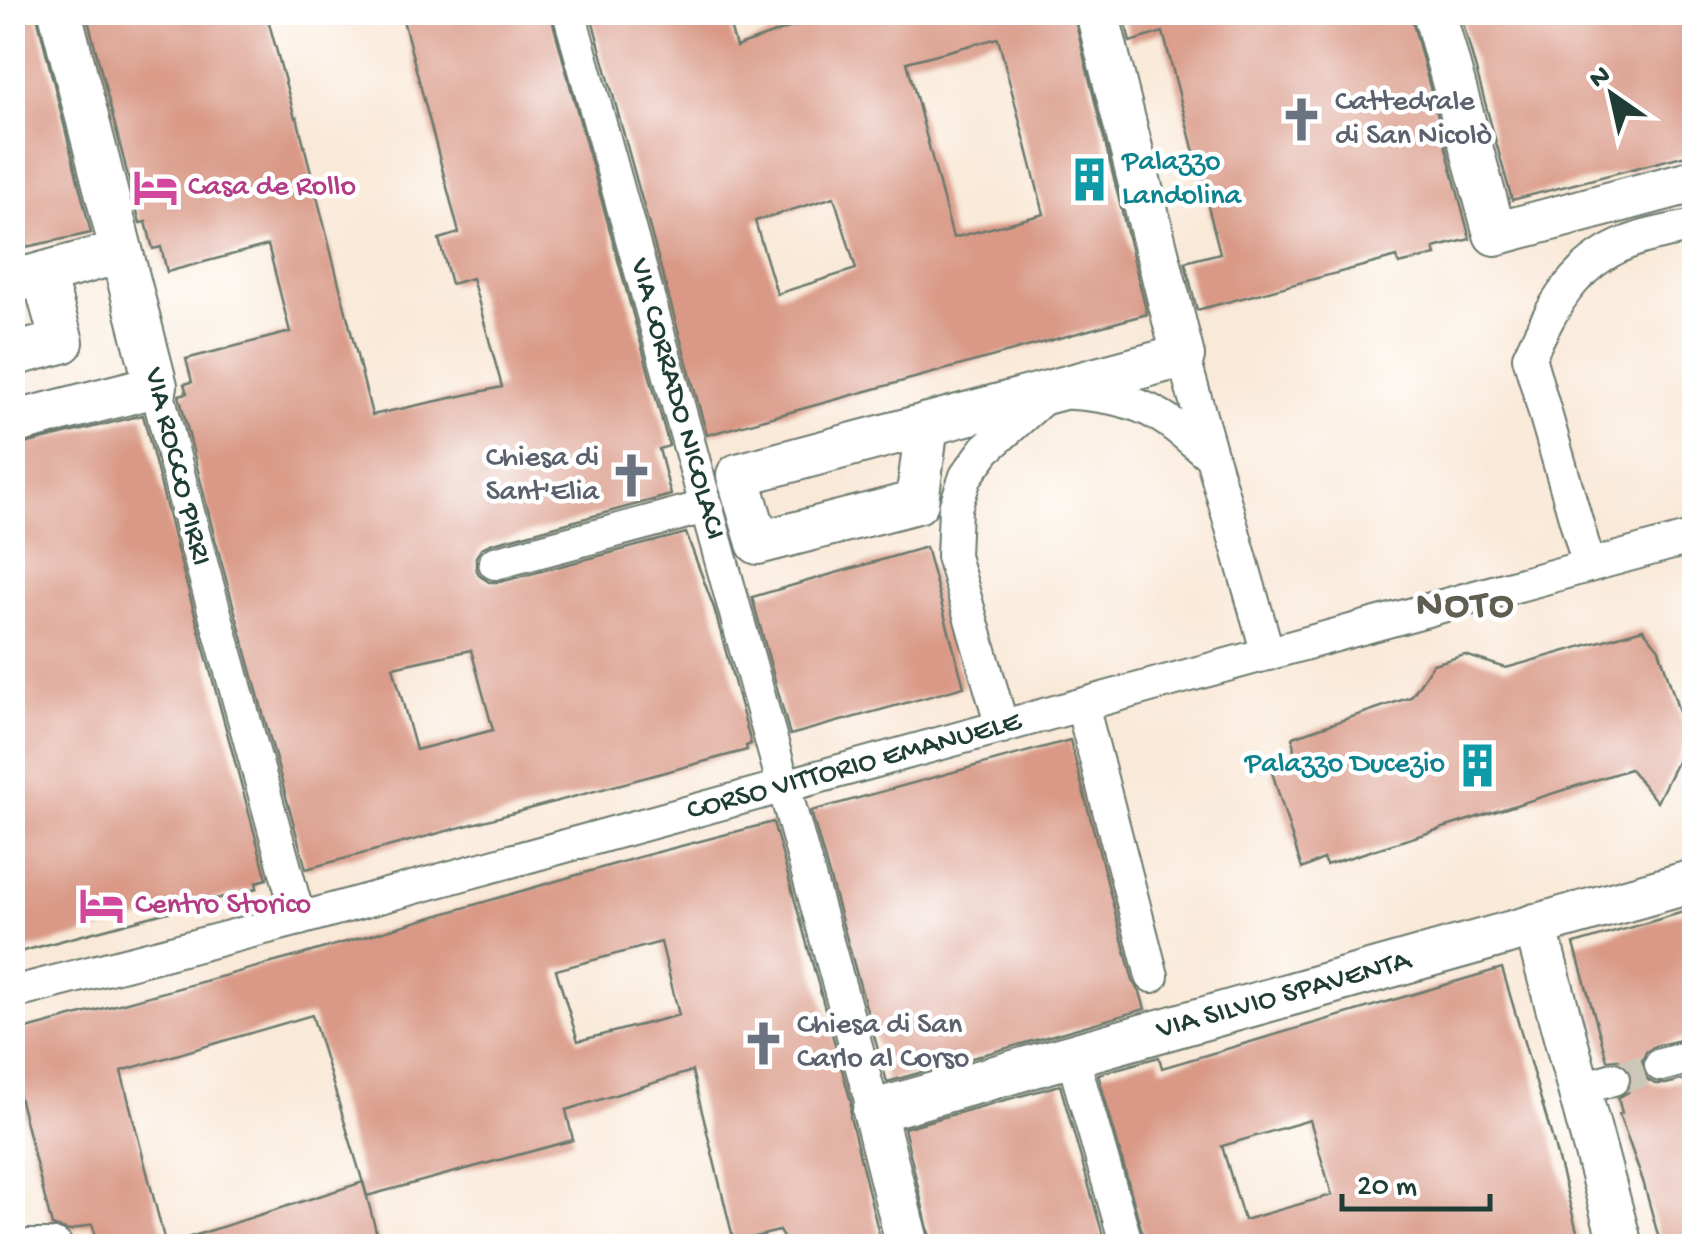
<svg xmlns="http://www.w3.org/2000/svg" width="1707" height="1259" viewBox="0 0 1707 1259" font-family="'Gochi Hand',sans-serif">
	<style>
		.building { fill: #d99986; fill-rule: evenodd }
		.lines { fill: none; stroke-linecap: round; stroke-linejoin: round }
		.pedestrian-tunnel { stroke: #cdc7b7; stroke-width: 32; stroke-dasharray: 32 16; stroke-linecap: butt }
		.pedestrian-casing { stroke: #6b796d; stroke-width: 36 }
		.minor-casing { stroke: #6b796d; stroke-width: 46 }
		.pedestrian { stroke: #fff; stroke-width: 32 }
		.minor { stroke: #fff; stroke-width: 42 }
		.labels { text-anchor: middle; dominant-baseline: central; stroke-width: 9; stroke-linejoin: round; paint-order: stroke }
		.worship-label { font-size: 30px; fill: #5b616d; stroke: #fff; text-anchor: start }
		.culture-label { font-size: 30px; fill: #0d838f; stroke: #fff; text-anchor: start }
		.hotel-label { font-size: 30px; fill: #b23c85; stroke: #fff; text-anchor: start }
		.street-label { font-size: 30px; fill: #1f3d34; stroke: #fff }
		.district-label { font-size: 40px; font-weight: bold; letter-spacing: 2.5px; fill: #605d51; stroke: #fff }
	</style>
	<rect width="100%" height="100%" fill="#fff"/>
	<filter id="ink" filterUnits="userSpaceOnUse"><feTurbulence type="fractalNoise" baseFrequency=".01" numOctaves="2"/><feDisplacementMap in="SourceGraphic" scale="20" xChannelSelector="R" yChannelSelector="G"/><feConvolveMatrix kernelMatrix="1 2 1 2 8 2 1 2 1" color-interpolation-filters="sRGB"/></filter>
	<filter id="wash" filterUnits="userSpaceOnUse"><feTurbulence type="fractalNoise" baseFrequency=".0048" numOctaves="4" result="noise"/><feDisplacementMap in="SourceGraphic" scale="40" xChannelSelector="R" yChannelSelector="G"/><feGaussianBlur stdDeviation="2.25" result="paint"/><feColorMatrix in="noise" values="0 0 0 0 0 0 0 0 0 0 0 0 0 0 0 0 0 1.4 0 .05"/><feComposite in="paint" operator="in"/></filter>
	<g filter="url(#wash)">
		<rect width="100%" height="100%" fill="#f9e9d8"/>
		<g id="blocks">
			<g class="building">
				<path d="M12,12H36L91,233L12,250Z"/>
				<path d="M86,12H266L295,118L297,117L372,415L502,387L472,278L451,284L439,239L459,233L401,12H550L669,446L659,449L671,495L490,544L482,548L476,557V569L480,576L489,582H500L686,533L714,608L751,744L746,746L747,750L306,869L215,539L179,395L187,393L184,384L192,382L186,359L290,332L268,245L167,272L161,247L153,249L146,222L140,223ZM471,650L493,730L416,750L393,667Z"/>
				<path d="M590,12H726L736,47L833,12H1073L1147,314L707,435ZM998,38L1044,214L953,238L907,62ZM834,197L856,269L777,294L755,221Z"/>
				<path d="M1123,12H1410L1470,239L1434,248L1436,255L1399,264L1397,257L1197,310L1185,262L1220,253L1163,32L1130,42Z"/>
				<path d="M1460,12H1694V153L1512,200Z"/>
				<path d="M143,415L177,549L267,879L256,882L257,888L12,954V447Z"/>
				<path d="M926,547L964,687L790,735L752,597Z"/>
				<path d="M1643,629L1659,649L1688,740L1657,802L1630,769L1326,865L1323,859L1302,869L1272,772L1294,754L1293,737L1411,697L1433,664L1465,655L1506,668Z"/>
				<path d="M1070,740L1133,981L1140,992L1145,1009L887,1082L811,811Z"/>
				<path d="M773,822L851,1102L850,1117L882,1246H788L779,1231L734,1242L692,1071L566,1110L573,1140L367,1196L312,1015L121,1071L166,1246H99L92,1224L69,1231L52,1226L12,1069V1033L294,957L639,857ZM661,942L679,1015L578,1041L556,970Z"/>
				<path d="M1694,909V1037L1655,1046L1646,1052L1642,1061V1071L1648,1080L1655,1084H1666L1694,1077V1246H1661L1643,1181L1619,1114L1622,1113L1618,1098L1628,1092L1633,1083L1632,1074L1626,1064L1617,1059L1607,1060L1574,944Z"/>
				<path d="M1502,968L1552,1137L1581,1246H1146L1098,1074L1159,1057L1162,1068ZM1310,1120L1332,1195L1244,1220L1222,1146Z"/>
				<path d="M1060,1085L1106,1246H932L904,1128Z"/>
				<path d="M363,1182L380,1246H188L187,1238Z"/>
			</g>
		</g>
	</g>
	<g filter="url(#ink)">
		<use href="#blocks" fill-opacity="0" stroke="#6b796d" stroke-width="2.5"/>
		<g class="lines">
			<path class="pedestrian-tunnel" d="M1613,1079L1661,1065"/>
			<defs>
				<g id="pedestrian">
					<path id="s1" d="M569,12L874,1111"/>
					<path d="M1183,356L1268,654"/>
					<path d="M156,386L196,544L299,919"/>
					<path d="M495,563L705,507"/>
					<path d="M1589,566L1529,357C1552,308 1573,264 1627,243C1648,234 1672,231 1694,226"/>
					<path d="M1082,705L1152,976"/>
					<path d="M1002,727L953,556L955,508L966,476L986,449L1051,391C1089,394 1127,396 1160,416C1178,426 1194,443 1211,456"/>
					<path id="s2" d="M12,993L299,919L1694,537"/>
					<path d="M1072,1055L1127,1246"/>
					<path d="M1661,1065L1694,1056"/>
					<path d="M1580,1089L1613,1079"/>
					<path d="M28,1246H56"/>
				</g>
				<g id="minor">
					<path d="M1434,12L1495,234L1694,181"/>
					<path d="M12,282L121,252"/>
					<path d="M12,355L62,342L43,274"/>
					<path d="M12,423L156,386L60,12"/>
					<path d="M927,424L917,502L758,543L738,475L1183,356L1097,12"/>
					<path d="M1535,925L1621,1246"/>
					<path id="s3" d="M908,1246L874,1111L1694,881"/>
				</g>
			</defs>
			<use href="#pedestrian" class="pedestrian-casing"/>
			<use href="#minor" class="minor-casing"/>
			<use href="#pedestrian" class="pedestrian"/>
			<use href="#minor" class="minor"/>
		</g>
	</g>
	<defs>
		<symbol id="church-bare" viewBox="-9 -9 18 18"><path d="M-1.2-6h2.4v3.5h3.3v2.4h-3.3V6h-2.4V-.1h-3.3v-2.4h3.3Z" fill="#6b7280" stroke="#fff" stroke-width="2.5" paint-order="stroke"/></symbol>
		<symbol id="building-bare" viewBox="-9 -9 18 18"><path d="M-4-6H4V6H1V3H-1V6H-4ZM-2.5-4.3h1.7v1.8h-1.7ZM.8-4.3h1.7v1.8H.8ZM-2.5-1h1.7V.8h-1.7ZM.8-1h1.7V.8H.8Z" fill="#0f9aa8" stroke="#fff" stroke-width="2.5" paint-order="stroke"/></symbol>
		<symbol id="hotel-bare" viewBox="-9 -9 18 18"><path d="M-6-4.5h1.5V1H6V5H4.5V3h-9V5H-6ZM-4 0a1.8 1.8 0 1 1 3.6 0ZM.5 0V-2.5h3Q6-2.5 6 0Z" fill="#d1479c" stroke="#fff" stroke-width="2.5" paint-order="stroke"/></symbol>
	</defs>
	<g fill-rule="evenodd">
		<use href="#church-bare" x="1270" y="88" width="63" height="63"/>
		<use href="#building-bare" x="1058" y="148" width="63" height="63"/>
		<use href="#hotel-bare" x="124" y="156" width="63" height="63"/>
		<use href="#church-bare" x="600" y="444" width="63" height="63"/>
		<use href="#building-bare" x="1446" y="734" width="63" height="63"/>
		<use href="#hotel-bare" x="70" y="874" width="63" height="63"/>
		<use href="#church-bare" x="732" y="1012" width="63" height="63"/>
	</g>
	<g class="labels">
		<g class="worship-label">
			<text x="1335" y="103">Cattedrale<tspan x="1335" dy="34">di San Nicolò</tspan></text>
			<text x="599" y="459" text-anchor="end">Chiesa di<tspan x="599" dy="34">Sant'Elia</tspan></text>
			<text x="797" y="1026">Chiesa di San<tspan x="797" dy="34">Carlo al Corso</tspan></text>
		</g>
		<g class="culture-label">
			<text x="1122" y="163">Palazzo<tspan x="1122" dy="34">Landolina</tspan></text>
			<text x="1445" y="765" text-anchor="end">Palazzo Ducezio</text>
		</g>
		<g class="hotel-label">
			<text x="188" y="188">Casa de Rollo</text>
			<text x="135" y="906">Centro Storico</text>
		</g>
		<g class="street-label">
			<text stroke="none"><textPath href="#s1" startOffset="402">VIA CORRADO NICOLACI</textPath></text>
			<text transform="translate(176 467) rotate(76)">VIA ROCCO PIRRI</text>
			<text stroke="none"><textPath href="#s2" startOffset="872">CORSO VITTORIO EMANUELE</textPath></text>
			<text stroke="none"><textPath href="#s3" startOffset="565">VIA SILVIO SPAVENTA</textPath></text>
		</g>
		<g class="district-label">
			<text x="1466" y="607">NOTO</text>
		</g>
	</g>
	<rect width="1707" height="1259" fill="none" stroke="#fff" stroke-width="50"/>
	<g transform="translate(1612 95) rotate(326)" stroke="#ffffff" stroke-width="8" paint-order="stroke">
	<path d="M0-8L18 38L0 25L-18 38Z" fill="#1f3d34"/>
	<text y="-15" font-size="28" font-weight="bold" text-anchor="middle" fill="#1f3d34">N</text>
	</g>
	<path d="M1342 1194v15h148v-15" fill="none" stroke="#1f3d34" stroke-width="5"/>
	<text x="1357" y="1194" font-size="30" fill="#1f3d34" stroke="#ffffff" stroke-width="8" paint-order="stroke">20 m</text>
</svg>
